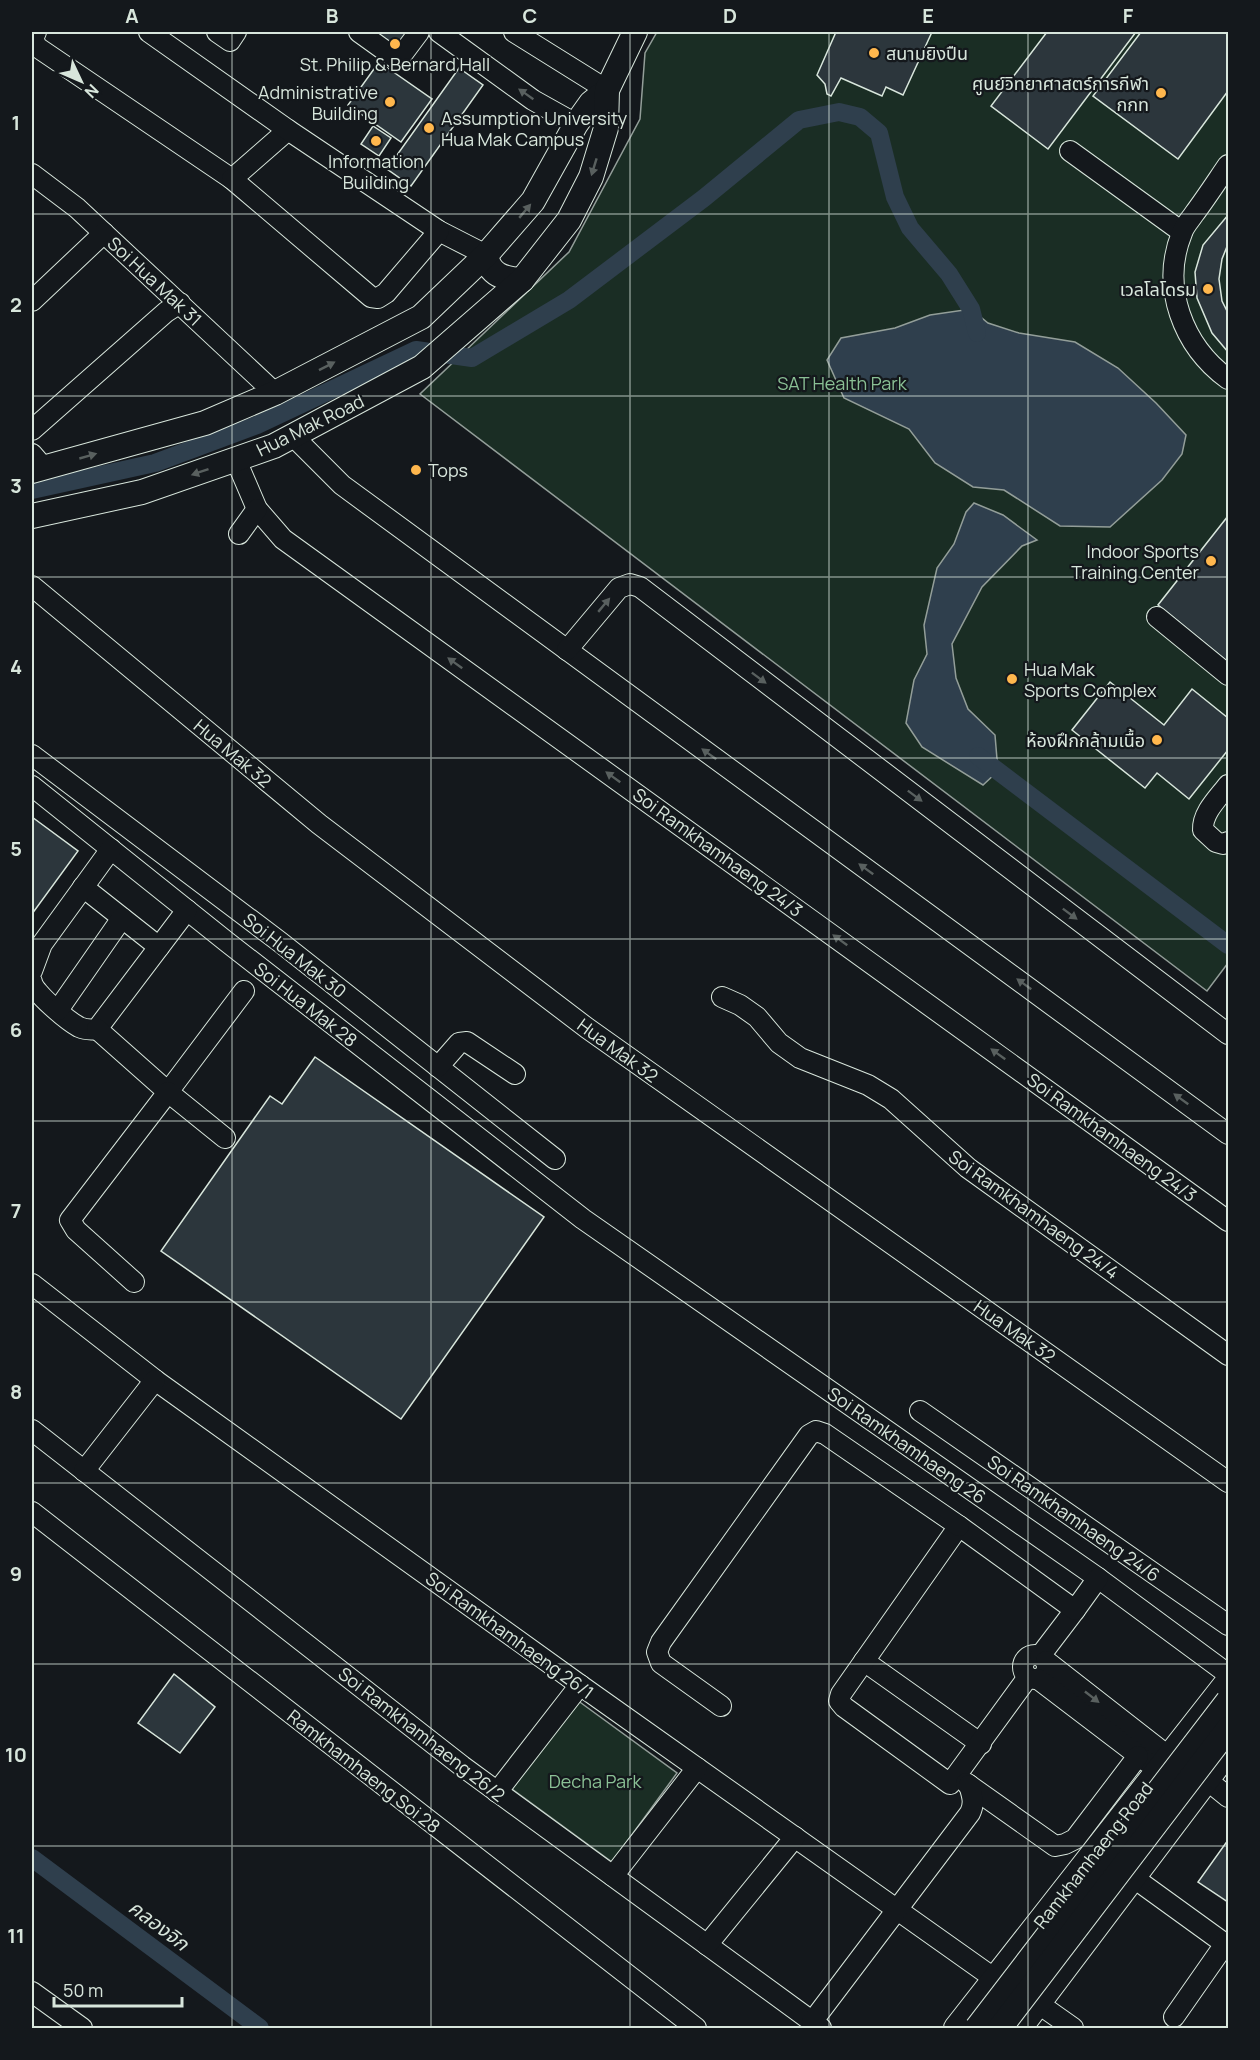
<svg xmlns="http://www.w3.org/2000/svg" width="1260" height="2060" viewBox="0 0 1260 2060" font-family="Manrope,'Noto Sans Thai',sans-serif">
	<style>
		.green { fill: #1a2d24; stroke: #939e99; stroke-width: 1.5 }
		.water { fill: #2f3f4d; stroke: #939e99; stroke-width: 1.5 }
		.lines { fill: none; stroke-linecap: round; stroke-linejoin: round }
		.canal { stroke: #2f3f4d; stroke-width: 18 }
		.building { fill: #2c363c; stroke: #d8e6dc; stroke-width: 1.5 }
		.minor-casing { stroke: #d8e6dc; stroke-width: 22 }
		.major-casing { stroke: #d8e6dc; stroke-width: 26 }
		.minor { stroke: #14181c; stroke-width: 20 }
		.major { stroke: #14181c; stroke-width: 24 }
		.major-bridge-casing { stroke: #d8e6dc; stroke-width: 26; stroke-linecap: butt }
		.major-bridge { stroke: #14181c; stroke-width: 24 }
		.oneway { fill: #59605f }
		.grid { fill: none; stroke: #d8e6dc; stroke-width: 1.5; stroke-opacity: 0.55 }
		.poi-dot { fill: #ffb74d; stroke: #14181c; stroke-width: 2 }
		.labels { text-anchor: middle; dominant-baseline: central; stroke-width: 4.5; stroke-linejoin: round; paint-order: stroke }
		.poi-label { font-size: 18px; fill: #d8e6dc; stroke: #14181c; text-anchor: end }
		.street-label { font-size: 18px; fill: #d8e6dc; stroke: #14181c }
		.park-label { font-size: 18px; fill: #8ac095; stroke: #14181c }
		.water-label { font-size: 20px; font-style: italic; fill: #d8e6dc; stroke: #14181c }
		.neatline { fill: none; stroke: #d8e6dc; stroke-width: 2 }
		.grid-label { font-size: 20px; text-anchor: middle; font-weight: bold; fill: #d8e6dc }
	</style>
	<rect width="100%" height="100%" fill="#14181c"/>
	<g class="green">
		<path d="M657,32H1228V963L1207,991L420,394L569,252L640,119L645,53Z"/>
		<path d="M577,1700L677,1773L612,1862L512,1789Z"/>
	</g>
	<g class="water">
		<path d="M971,309L988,323L1019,333L1075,342L1118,368L1156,403L1186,435L1182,454L1162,480L1110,527L1060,526L1004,490L973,487L935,463L909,429L844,398L827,360L841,338L895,328L930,315Z"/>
		<path d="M974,503L1003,515L1037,540L1022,546L982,587L952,644L956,678L968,709L995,735L998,771L983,785L922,747L906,723L914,680L927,654L924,625L937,568L954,544L966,512Z"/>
	</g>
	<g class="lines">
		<g class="canal">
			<path d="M32,490L155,463L257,425L416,350L472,358L569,300L704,198L799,120L839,112L860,117L879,133L895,197L910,228L949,274L971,309L977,333"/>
			<path d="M978,756L1228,945"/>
			<path d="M32,1858L260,2028"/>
		</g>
	</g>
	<g class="building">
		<path d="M364,32H417L399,57Z"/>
		<path d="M836,32H932L903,95L886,87L882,96L841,78L831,96L827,94L825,84L817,75Z"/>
		<path d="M1047,32H1136L1048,149L991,106Z"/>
		<path d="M1141,32H1228V91L1178,159L1093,96Z"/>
		<path d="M379,62L432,99L401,142L348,105Z"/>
		<path d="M459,68L483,85L411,186L387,169Z"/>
		<path d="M373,126L391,138L379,156L361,144Z"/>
		<path d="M1228,215V244L1222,259L1219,279L1222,301L1228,313V352L1212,333L1197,298L1195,272L1203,245Z"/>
		<path d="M1228,516V662L1158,605Z"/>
		<path d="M1110,682L1164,725L1192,689L1228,718V750L1189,799L1157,773L1145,788L1072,730Z"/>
		<path d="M32,817L78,851L32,914Z"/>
		<path d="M315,1057L544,1217L401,1419L161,1251L270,1096L282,1104Z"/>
		<path d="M174,1674L215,1707L180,1753L138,1723Z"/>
		<path d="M1228,1840V1902L1198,1882Z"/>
	</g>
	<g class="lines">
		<defs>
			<g id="minor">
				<path d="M36,32L33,39L37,47L232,179L288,130"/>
				<path d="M149,32L288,130L439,231L486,255"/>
				<path d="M217,32L230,41L236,32"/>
				<path d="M359,32L398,60L419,32"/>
				<path d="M439,32L533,100L576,124"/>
				<path d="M514,32L607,90"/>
				<path d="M1070,151L1182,232"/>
				<path d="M1228,165C1217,181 1206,198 1194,214C1190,220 1184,226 1182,233C1160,287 1183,346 1228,379"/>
				<path d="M32,174L77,208L275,393"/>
				<path d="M232,179L371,297L378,298L386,293L439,231"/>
				<path d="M32,301L104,233"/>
				<path d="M32,430L166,312L180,303"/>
				<path d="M294,437L342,485L1228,1134"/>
				<path d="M32,454L44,468"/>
				<path d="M236,460L257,509L283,539L1228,1221"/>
				<path d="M239,534L257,509"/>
				<path d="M32,586L319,824L587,1028L1228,1482"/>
				<path d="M1157,617L1228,675"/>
				<path d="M567,650L619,588L630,584L640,587L1228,1034"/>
				<path d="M32,755L280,942L555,1159"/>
				<path d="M1228,785C1218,798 1202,813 1203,830L1216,842L1223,844L1228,842"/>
				<path d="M32,786L227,942L583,1219L1098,1578L1228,1674"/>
				<path d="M83,887L159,947"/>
				<path d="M32,971L42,944L111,849"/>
				<path d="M32,982C34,993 68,1021 79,1027C86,1030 90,1030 97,1029L187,910"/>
				<path d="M722,997L740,1005L757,1017L779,1043L800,1058L868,1085L891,1099L968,1168L1228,1355"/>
				<path d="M58,1010L122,918"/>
				<path d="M97,1029L168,1092L244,991"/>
				<path d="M438,1067L459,1043L467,1042L515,1074"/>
				<path d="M134,1282L76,1230L70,1220L168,1092L225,1138"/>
				<path d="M32,1284L155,1380L580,1685L995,1979"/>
				<path d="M920,1411L1228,1625"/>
				<path d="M32,1430L462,1766L821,2028"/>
				<path d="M84,1471L155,1380"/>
				<path d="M32,1512L696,2028"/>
				<circle cx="1035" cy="1667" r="12"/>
				<path d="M1040,1656L1075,1610"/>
				<path d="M864,1661L981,1744"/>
				<path d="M1046,1661L1169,1757"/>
				<path d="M1028,1677L950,1784L844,1707L839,1701L841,1694L959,1526L1075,1610L1098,1578"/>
				<path d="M1038,1679L1147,1762"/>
				<path d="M721,1706L661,1663L657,1652L661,1642L809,1435L816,1431L825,1434L959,1526"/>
				<path d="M1207,1780L1228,1797"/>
				<path d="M966,1783L1055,1846L1065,1844L1075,1839L1138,1756"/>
				<path d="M497,1792L580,1685"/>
				<path d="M613,1876L697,1768"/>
				<path d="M1134,1878L1228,1946"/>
				<path d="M707,1945L795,1837"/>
				<path d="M32,1992L82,2028"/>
				<path d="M1039,2004L1073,2028"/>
				<path d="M1174,2017L1225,1944"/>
				<path d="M812,2022L970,1813C975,1803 972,1795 969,1785"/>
			</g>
			<g id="major">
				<path d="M486,255C489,275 504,279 522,280"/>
				<path d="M32,471L205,423L275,393L421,317L486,255L533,201L576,124L591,103L607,90"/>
				<path d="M32,516L142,492L274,446L422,367L522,280L569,220L591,177L606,128L607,90L635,32"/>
				<path d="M956,2028L1228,1681"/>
				<path d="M1020,2028L1228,1752"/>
			</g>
		</defs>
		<use href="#minor" class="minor-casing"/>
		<use href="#major" class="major-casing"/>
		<use href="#minor" class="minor"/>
		<use href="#major" class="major"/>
		<defs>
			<g id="major-bridge">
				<path d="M977,2028L1228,1701"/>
				<path d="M1000,2028L1228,1729"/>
			</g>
		</defs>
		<use href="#major-bridge" class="major-bridge-casing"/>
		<use href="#major-bridge" class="major-bridge"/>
	</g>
	<defs><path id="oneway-solid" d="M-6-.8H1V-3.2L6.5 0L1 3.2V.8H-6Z" transform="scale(1.5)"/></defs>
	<g class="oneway">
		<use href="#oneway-solid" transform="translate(526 94) rotate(-145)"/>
		<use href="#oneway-solid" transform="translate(594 167) rotate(107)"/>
		<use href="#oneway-solid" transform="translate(525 211) rotate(-50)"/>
		<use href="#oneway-solid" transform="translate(327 366) rotate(-27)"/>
		<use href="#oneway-solid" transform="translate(88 456) rotate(-16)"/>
		<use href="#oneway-solid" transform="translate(200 472) rotate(161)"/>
		<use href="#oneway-solid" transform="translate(604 605) rotate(-50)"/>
		<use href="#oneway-solid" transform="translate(455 663) rotate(-144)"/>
		<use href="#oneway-solid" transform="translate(759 678) rotate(37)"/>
		<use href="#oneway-solid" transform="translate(709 754) rotate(-144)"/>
		<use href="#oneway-solid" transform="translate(613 777) rotate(-144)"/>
		<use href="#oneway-solid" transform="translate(915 796) rotate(37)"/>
		<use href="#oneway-solid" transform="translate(866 869) rotate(-144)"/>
		<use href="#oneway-solid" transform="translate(1070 914) rotate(37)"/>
		<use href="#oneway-solid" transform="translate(840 940) rotate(-144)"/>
		<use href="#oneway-solid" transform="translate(1024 984) rotate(-144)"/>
		<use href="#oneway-solid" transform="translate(998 1054) rotate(-144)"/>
		<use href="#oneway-solid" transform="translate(1181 1099) rotate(-144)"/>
		<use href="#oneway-solid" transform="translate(1092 1697) rotate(38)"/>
	</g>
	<path class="grid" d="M232,32V2028M431,32V2028M630,32V2028M829,32V2028M1028,32V2028M32,214H1228M32,396H1228M32,577H1228M32,758H1228M32,939H1228M32,1121H1228M32,1302H1228M32,1483H1228M32,1664H1228M32,1846H1228"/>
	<g class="poi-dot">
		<circle cx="395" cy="44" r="6"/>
		<circle cx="874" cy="53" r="6"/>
		<circle cx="1161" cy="93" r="6"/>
		<circle cx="390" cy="102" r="6"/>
		<circle cx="429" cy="128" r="6"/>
		<circle cx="376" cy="141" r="6"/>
		<circle cx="1208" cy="289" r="6"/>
		<circle cx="416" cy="470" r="6"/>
		<circle cx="1211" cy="561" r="6"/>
		<circle cx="1012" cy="679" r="6"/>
		<circle cx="1157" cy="740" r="6"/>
	</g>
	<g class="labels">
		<g class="poi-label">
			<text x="886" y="53" text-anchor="start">สนามยิงปืน</text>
			<text x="395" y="64" text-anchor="middle">St. Philip &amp; Bernard Hall</text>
			<text x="1149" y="83">ศูนย์วิทยาศาสตร์การกีฬา<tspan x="1149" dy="21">กกท</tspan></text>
			<text x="378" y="92">Administrative<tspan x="378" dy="21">Building</tspan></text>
			<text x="441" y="118" text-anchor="start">Assumption University<tspan x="441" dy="21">Hua Mak Campus</tspan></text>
			<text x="376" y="161" text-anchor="middle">Information<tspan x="376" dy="21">Building</tspan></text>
			<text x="1196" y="289">เวลโลโดรม</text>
			<text x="428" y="470" text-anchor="start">Tops</text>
			<text x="1199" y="551">Indoor Sports<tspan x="1199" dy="21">Training Center</tspan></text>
			<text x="1024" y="669" text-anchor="start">Hua Mak<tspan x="1024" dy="21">Sports Complex</tspan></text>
			<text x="1145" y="740">ห้องฝึกกล้ามเนื้อ</text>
		</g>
		<g class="street-label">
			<text transform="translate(155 281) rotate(43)">Soi Hua Mak 31</text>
			<text transform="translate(310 425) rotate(-26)">Hua Mak Road</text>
			<text transform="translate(233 753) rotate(40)">Hua Mak 32</text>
			<text transform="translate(718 852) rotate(36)">Soi Ramkhamhaeng 24/3</text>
			<text transform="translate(295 955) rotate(38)">Soi Hua Mak 30</text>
			<text transform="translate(306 1004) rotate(38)">Soi Hua Mak 28</text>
			<text transform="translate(618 1050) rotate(36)">Hua Mak 32</text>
			<text transform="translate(1112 1137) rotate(36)">Soi Ramkhamhaeng 24/3</text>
			<text transform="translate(1034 1214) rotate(36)">Soi Ramkhamhaeng 24/4</text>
			<text transform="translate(1015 1331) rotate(35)">Hua Mak 32</text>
			<text transform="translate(907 1445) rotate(35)">Soi Ramkhamhaeng 26</text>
			<text transform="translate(1074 1518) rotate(35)">Soi Ramkhamhaeng 24/6</text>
			<text transform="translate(510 1635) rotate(36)">Soi Ramkhamhaeng 26/1</text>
			<text transform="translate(422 1734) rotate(38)">Soi Ramkhamhaeng 26/2</text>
			<text transform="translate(364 1771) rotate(38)">Ramkhamhaeng Soi 28</text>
			<text transform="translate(1093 1855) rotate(-52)">Ramkhamhaeng Road</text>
		</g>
		<g class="park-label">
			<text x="842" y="383">SAT Health Park</text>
			<text x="595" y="1781">Decha Park</text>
		</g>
		<g class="water-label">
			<text transform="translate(159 1925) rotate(37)">คลองจิก</text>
		</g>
	</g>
	<rect width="1260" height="2060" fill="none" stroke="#14181c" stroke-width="66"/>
	<g transform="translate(81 81) rotate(134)" stroke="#14181c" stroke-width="4.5" paint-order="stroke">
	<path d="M0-4.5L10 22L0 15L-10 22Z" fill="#d8e6dc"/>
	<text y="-9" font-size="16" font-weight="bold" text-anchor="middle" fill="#d8e6dc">N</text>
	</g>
	<path d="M54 1997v9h128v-9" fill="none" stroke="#d8e6dc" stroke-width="3"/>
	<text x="63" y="1997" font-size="18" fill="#d8e6dc" stroke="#14181c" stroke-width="4.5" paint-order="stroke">50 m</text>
	<rect x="33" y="33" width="1194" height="1994" class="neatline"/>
	<g class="grid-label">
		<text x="132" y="23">A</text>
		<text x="332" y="23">B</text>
		<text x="530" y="23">C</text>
		<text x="730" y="23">D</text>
		<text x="928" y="23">E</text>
		<text x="1128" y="23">F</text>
		<text x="16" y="130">1</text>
		<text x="16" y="312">2</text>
		<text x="16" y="493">3</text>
		<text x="16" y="674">4</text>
		<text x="16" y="856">5</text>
		<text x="16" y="1037">6</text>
		<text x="16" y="1218">7</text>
		<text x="16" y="1399">8</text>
		<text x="16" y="1581">9</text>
		<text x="16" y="1762">10</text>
		<text x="16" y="1943">11</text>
	</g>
</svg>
